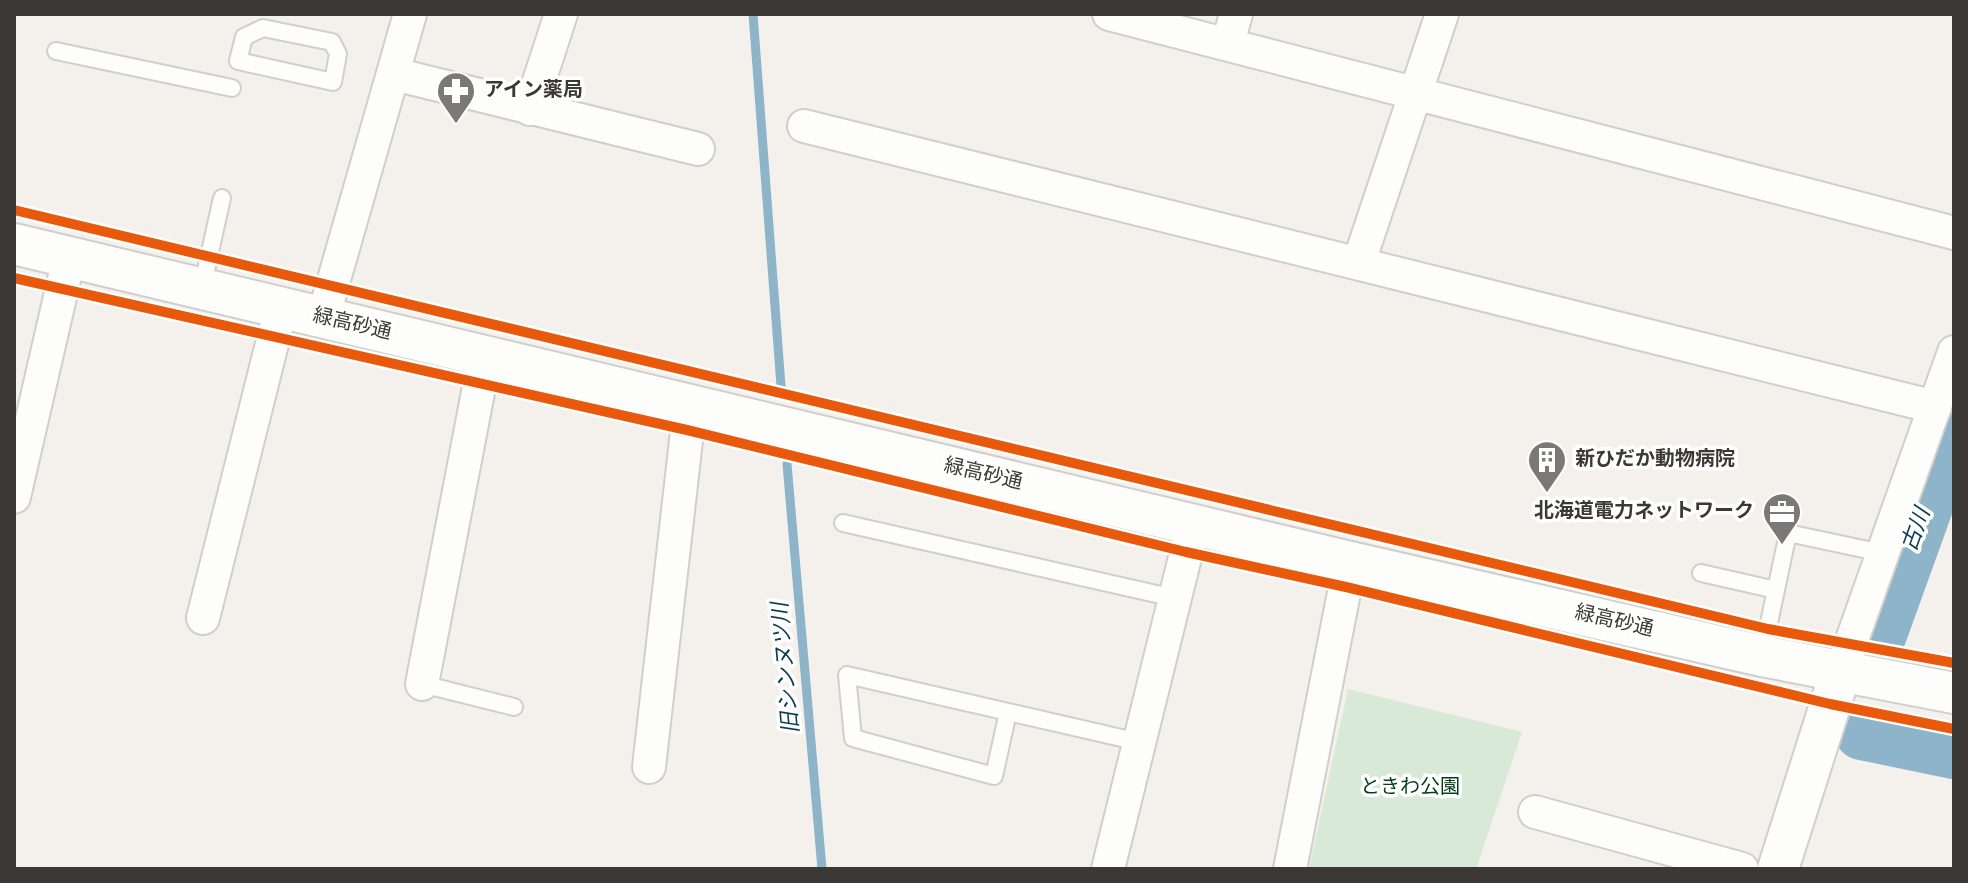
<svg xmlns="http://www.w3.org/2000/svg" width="1968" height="883" viewBox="0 0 1968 883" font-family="Overpass,'Noto Sans JP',sans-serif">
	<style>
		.green { fill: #d9e9d8 }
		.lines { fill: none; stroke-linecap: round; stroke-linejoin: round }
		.stream { stroke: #8db4c8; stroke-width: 9 }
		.river { stroke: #8db4c8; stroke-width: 56 }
		.service-casing { stroke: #d2cecc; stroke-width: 20 }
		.minor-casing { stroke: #d2cecc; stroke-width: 36 }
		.tertiary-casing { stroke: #d2cecc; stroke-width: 44 }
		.service { stroke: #fdfdfc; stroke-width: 16 }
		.minor { stroke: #fdfdfc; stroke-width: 32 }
		.tertiary { stroke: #fdfdfc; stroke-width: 40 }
		.cycleway-casing { stroke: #fff; stroke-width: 15 }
		.cycleway { stroke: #e8590c; stroke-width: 10 }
		.labels { text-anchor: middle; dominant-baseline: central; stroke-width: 7; stroke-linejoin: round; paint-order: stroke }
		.poi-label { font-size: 20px; font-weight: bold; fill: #3b3836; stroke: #fff; text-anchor: start }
		.street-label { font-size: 20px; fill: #3b3836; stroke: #fff }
		.park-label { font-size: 20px; fill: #053d19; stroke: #fff }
		.water-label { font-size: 22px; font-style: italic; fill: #0a3c52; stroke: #fff }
	</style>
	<rect width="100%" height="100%" fill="#f4f0ec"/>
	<path class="green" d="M1348,689L1522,732L1476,869H1309Z"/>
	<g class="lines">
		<g class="stream">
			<path d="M753,14L781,386"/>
			<path d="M787,464L822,869"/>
		</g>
		<g class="river">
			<path d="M1879,634L1954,426"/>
			<path d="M1862,732L1954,751"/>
		</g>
		<defs>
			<g id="service">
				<path d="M263,28L332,42L338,54L333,82L238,61L244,37Z"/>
				<path d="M56,51L232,88"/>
				<path d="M202,288L222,198"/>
				<path d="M843,523L1174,598"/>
				<path d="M1701,573L1776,590"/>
				<path d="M1762,656L1788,533L1882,553"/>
				<path d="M422,684L514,707"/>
				<path d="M1008,712L994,776L853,738L847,675L1139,742"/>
			</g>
			<g id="minor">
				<path d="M1109,14L1954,233"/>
				<path d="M1228,43L1236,14"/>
				<path d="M394,74L698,149"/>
				<path d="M530,109L561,14"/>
				<path d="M804,126L1935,407"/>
				<path d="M1359,262L1442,14"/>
				<path d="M323,318L410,14"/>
				<path d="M14,497L69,258"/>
				<path d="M203,618L281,308"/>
				<path d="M1841,671L1954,352"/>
				<path d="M422,684L485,356"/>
				<path d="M649,767L690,405"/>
				<path d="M1535,812L1742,869"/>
				<path d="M1108,869L1193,525"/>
				<path d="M1290,869L1350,562"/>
			</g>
			<g id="tertiary">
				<path d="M14,244L1350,562L1762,656L1954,693"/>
				<path d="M1778,869L1841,671"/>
			</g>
		</defs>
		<use href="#service" class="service-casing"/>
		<use href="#minor" class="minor-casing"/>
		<use href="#tertiary" class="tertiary-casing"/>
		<use href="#service" class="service"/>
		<use href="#minor" class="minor"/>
		<use href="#tertiary" class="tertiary"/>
		<defs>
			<g id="cycleway">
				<path d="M14,210L1768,629L1954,663"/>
				<path d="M14,278L687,430L1186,552L1346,587L1830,704L1954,729"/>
			</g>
		</defs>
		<use href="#cycleway" class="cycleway-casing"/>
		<use href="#cycleway" class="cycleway"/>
	</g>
	<defs>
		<symbol id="pharmacy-pin" viewBox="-11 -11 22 30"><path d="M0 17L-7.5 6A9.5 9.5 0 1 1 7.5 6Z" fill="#7c7876" stroke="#fff"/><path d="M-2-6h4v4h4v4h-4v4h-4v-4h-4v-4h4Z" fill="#fff"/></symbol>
		<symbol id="building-pin" viewBox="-11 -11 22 30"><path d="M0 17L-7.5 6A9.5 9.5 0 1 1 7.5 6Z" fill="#7c7876" stroke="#fff"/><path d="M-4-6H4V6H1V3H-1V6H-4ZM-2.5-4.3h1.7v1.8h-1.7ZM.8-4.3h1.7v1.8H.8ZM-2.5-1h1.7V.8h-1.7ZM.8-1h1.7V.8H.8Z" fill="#fff"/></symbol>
		<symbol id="office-pin" viewBox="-11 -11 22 30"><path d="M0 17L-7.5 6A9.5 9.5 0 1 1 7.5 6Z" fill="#7c7876" stroke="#fff"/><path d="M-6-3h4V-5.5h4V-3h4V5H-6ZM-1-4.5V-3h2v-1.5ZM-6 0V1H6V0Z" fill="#fff"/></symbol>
	</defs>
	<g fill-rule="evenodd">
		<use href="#pharmacy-pin" x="434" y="69" width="44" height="60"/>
		<use href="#building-pin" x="1525" y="438" width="44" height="60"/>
		<use href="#office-pin" x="1760" y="490" width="44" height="60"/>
	</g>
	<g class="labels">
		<g class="poi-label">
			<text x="484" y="91">アイン薬局</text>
			<text x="1575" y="460">新ひだか動物病院</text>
			<text x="1754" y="512" text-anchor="end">北海道電力ネットワーク</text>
		</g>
		<g class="street-label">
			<text transform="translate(352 325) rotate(13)">緑高砂通</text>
			<text transform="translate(983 475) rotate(13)">緑高砂通</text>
			<text transform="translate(1614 622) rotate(13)">緑高砂通</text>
		</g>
		<g class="park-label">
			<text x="1410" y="788">ときわ公園</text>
		</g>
		<g class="water-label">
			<text transform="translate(1917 530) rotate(-70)">古川</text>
			<text transform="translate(787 668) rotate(-95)">旧シンヌツ川</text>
		</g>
	</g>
	<rect width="1968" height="883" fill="none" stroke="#3b3836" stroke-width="32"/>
</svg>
